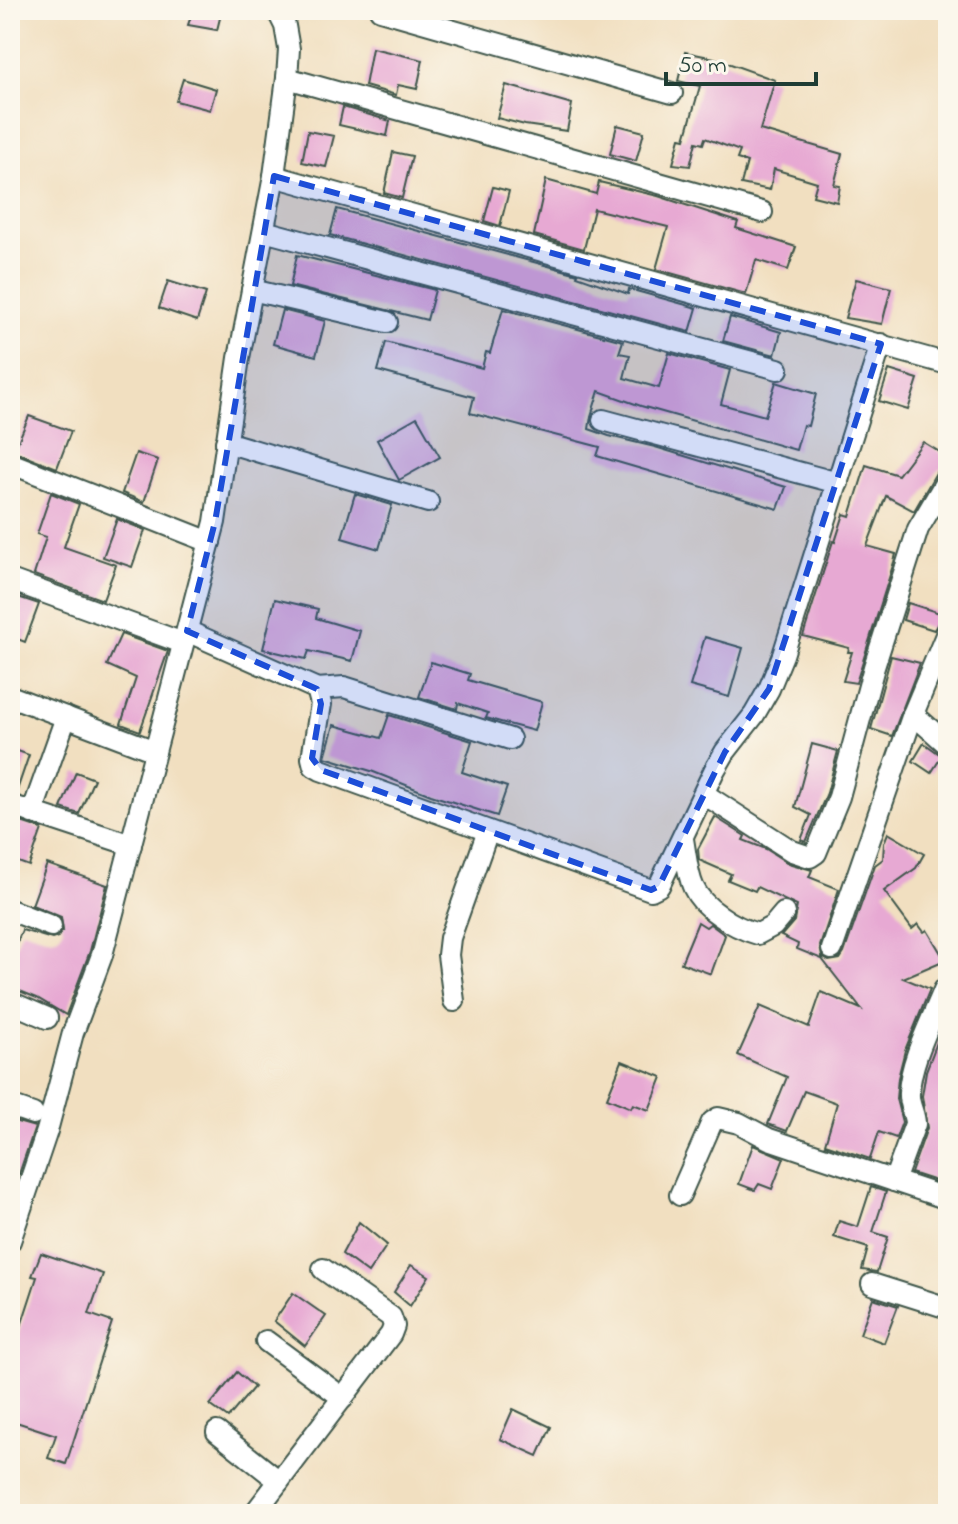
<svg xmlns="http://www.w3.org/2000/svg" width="958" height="1524" viewBox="0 0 958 1524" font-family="'Indie Flower',sans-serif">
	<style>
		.building { fill: #e7a9d3 }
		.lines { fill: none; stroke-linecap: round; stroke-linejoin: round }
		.minor-casing { stroke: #3e5549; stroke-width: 24 }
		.minor { stroke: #fff; stroke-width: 20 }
		.marked { fill: #1d4ed8; fill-opacity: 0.2; stroke: #1d4ed8; stroke-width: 6; stroke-dasharray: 16 10; stroke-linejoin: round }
	</style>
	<rect width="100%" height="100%" fill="#fbf7ec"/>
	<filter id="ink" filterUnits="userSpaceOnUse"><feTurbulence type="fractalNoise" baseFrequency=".0125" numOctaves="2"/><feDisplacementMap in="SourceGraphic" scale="16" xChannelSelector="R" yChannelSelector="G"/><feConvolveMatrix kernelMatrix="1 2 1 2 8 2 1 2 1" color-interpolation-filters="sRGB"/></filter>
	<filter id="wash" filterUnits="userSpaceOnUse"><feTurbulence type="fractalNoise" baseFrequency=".006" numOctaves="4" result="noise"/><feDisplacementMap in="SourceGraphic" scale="32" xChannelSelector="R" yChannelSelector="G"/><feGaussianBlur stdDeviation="1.8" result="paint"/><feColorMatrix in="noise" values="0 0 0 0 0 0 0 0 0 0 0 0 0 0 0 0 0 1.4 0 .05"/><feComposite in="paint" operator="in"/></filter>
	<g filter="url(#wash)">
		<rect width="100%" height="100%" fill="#f1dfc0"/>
		<g id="blocks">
			<g class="building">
				<path d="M193,10H222L217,30L188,25Z"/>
				<path d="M372,48L423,60L417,89L398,85L396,95L365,86Z"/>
				<path d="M685,52L714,58L775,80L760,130L842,154L834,185L840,186L837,202L813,196L817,182L774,169L770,190L741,184L747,162L737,159L740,151L705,138L703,144L696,142L690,166L673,164L680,138L685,139L700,86L678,81Z"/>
				<path d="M183,79L216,89L210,110L176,101Z"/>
				<path d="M506,85L572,104L567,131L525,125L497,118Z"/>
				<path d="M343,107L390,121L387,136L339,125Z"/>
				<path d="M617,125L644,132L636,161L610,154Z"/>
				<path d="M308,131L334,136L326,167L302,162Z"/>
				<path d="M393,152L412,156L402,198L384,193Z"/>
				<path d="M546,180L596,194L599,182L658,196L738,222L736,228L796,247L788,270L756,260L746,294L656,269L668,227L594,209L584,249L534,235Z"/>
				<path d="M493,187L509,191L500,226L484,221Z"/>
				<path d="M337,209L578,274L577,276L628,294L629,289L697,308L690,332L330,235Z"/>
				<path d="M297,255L435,290L427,320L290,286Z"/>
				<path d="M856,279L891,288L882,324L845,318Z"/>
				<path d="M168,281L206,293L197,321L159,308Z"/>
				<path d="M503,309L623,341L619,353L630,355L624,378L659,388L669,353L730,370L721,404L765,416L776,382L816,394L808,426L803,425L796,450L641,406L599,391L591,416L589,429L609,436L655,447L786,487L778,509L597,456L600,447L470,413L474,397L378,371L386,342L482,368L486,352L490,353Z"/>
				<path d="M282,310L325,321L316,356L273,344Z"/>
				<path d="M730,317L781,332L775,355L723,341Z"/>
				<path d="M889,370L918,379L908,410L879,401Z"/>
				<path d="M29,416L71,431L57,468L14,451Z"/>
				<path d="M417,417L440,457L399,480L377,440Z"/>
				<path d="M923,442L948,457V465L937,471L914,511L886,496L867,546L896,554L894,562L856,683L843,681L852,652H848L849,648L803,636L833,541L835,542L844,514L850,516L866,465L898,475Z"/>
				<path d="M136,453L158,460L144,502L122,493Z"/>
				<path d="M51,493L79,504L64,547L116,565L103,600L34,575L46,537L37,534Z"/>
				<path d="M355,494L392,505L379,549L342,538Z"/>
				<path d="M117,519L145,530L132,567L103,557Z"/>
				<path d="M18,597L39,604L25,642L10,636V618Z"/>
				<path d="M275,599L318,609L316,618L360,631L352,661L309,651L306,659L263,649Z"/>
				<path d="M908,603L943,614L934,630L903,620Z"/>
				<path d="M121,634L168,651L140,731L121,724L136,678L107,665Z"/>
				<path d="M705,637L743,648L729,697L690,686Z"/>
				<path d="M891,656L920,663L892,736L871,729Z"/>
				<path d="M431,662L470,674L468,680L542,702L534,731L486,718L488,713L458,703L457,709L419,697Z"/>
				<path d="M389,715L472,741L462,772L507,787L497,816L431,795L371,771L325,757L334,725L381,738Z"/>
				<path d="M924,743L942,756L931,773L913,761Z"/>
				<path d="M812,744L838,751L827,793L806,842L801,840L811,815L795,807Z"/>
				<path d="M15,750L29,755L16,793L10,792V764Z"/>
				<path d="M76,772L94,779L79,814L61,808Z"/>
				<path d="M715,817L745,836L743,840L766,849L788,863L812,870L809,877L839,889L820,946L822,957L829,961L840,959L844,953L875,865L883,859L884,843L888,833L924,854L916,868L884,891L912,929L918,924L924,932L927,930L945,960L903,978L930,989L905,1050L898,1078L896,1099L902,1122L896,1138L879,1132L870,1159L825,1144L837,1103L804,1091L787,1131L768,1124L787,1077L738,1055L760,1006L809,1027L821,992L861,1009L822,959L797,949L798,944L781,936L794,921L797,906L757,887L755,891L728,880L731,874L699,860L698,849Z"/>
				<path d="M18,821L42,829L29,866L10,859V844Z"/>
				<path d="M47,864L107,885L90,951L66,1015L37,998L10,987V960L22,930L52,939L58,937L63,930L61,917L32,905Z"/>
				<path d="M698,922L706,927L710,924L725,935L711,974L681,963Z"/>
				<path d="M948,1014V1185L911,1173L927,1128L922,1096L926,1071Z"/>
				<path d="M622,1061L662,1077L649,1110L633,1104L631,1108L607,1098Z"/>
				<path d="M10,1120L35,1127L19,1174L10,1171Z"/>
				<path d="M753,1145L784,1158L772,1189L759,1184L755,1190L739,1184Z"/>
				<path d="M871,1187L886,1192L873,1232L888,1237L877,1272L862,1270L868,1248L834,1237L839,1221L858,1227Z"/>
				<path d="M359,1222L387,1245L368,1273L342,1254Z"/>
				<path d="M41,1253L103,1274L89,1314L112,1322L66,1464L48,1458L56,1435L10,1420V1360L37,1277L32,1276Z"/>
				<path d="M411,1265L429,1276L410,1306L394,1292Z"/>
				<path d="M293,1293L326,1316L305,1346L274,1321Z"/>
				<path d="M873,1298L898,1306L884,1343L860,1334Z"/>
				<path d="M237,1372L254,1387L228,1418L210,1405Z"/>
				<path d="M513,1409L551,1427L538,1456L500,1439Z"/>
			</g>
		</g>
	</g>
	<g filter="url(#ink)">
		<use href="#blocks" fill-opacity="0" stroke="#3e5549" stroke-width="2"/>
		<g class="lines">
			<defs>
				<g id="minor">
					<path d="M380,10L672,93"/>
					<path d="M287,78L762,212"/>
					<path d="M274,176L948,364"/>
					<path d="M264,231L778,369"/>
					<path d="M252,290L387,322"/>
					<path d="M603,420L838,483"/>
					<path d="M226,442L428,502"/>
					<path d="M10,463L210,542"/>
					<path d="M10,580L183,643"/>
					<path d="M187,631L317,689L321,704L312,758L314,766L321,770L651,890L659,886L714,771L725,752L754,715L769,689L783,655L881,344"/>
					<path d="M317,689L344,687L510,739"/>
					<path d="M10,696L155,751"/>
					<path d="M913,714L948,745"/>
					<path d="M704,794L792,851L810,857L816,853L839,797L874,667L918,529L948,478"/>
					<path d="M10,805L131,845"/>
					<path d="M32,813L66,717"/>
					<path d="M683,839C689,873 687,894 719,915C731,924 743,930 758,934L773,926L784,913"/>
					<path d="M10,910L51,926"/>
					<path d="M832,949L913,714L948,630"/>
					<path d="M454,1001L448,955L450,938L488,831"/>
					<path d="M10,1002L47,1018"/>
					<path d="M10,1106L33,1114"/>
					<path d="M894,1181L915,1124C915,1113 908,1105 909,1093C910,1061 932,1020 944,990L948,985"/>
					<path d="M680,1195L712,1122L718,1118L739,1123L769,1139L948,1199"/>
					<path d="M10,1241L47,1131L73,1033L102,955L215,522L239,358L274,176L287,78L289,49L285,26L277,10"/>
					<path d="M872,1284L948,1308"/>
					<path d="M266,1341L343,1398"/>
					<path d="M217,1432L279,1481"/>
					<path d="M254,1514L391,1334L394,1326L391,1317L323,1269"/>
				</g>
			</defs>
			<use href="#minor" class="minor-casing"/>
			<use href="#minor" class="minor"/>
		</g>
	</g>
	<path class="marked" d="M274,176L881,344L769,689L725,752L659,886L651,890L321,770L312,758L321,704L317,689L187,631L215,522Z"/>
	<rect width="958" height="1524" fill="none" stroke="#fbf7ec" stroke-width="40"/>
	<path d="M666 72v12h150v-12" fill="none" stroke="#1f3d34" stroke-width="4"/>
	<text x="678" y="72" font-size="24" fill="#1f3d34" stroke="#fbf7ec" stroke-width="6" paint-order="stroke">50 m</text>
</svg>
